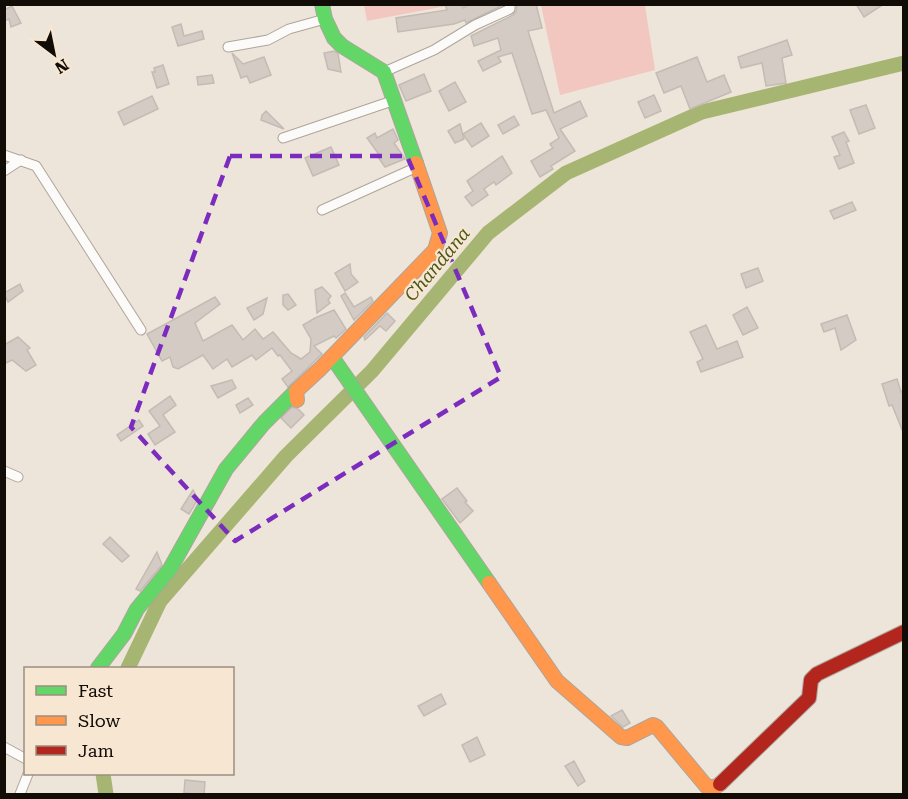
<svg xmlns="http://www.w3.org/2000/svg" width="908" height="799" viewBox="0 0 908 799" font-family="'Roboto Serif',serif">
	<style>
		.green { fill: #f1c7c0 }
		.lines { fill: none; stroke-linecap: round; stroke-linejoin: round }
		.river { stroke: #a7b572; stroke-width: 15 }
		.building { fill: #d4cbc4; stroke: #c4bbb4; stroke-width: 1.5 }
		.street-casing { stroke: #aca59c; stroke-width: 11 }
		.fast-casing { stroke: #aca59c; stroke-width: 16 }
		.slow-casing { stroke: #aca59c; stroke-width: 16 }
		.jam-casing { stroke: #aca59c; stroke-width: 16 }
		.street { stroke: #fcfbf9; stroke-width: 9 }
		.fast { stroke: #63d668; stroke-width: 14 }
		.slow { stroke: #ff974d; stroke-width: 14 }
		.jam { stroke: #b3261e; stroke-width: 14 }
		.marked { fill: none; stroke: #7b2cbf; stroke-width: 4.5; stroke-dasharray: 12 8; stroke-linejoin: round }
		.labels { text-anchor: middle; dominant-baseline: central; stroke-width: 4.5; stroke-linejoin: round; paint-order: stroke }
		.water-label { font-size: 18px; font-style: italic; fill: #495816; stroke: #f6e6d2 }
	</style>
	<rect width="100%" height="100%" fill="#eee5da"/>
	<g class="green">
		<path d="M445,4L446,6L367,21L364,5Z"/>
		<path d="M541,5H645L655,70L560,95Z"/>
	</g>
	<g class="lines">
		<g class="river">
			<path d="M128,668L160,601L286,456L372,371L488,233L566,173L702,112L904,63"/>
			<path d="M103,774L106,794"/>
		</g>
	</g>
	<g class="building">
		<path d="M445,4H462L463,8L471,4L503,5L466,23L465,20L454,24L398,32L396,18L447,10Z"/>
		<path d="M517,4H536L542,28L528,31L554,113L580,101L587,116L560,129L575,151L551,166L553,169L540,177L531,161L553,148L550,144L559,138L546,110L532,114L512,53L498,57L501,62L483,71L478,61L501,50L498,38L474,46L471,36L513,15L516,12Z"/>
		<path d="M856,4H884L864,17Z"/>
		<path d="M12,6L21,23L11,27L9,19L4,21V10Z"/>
		<path d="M181,24L184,36L202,31L204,39L178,46L172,27Z"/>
		<path d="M787,40L792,55L782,58L786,83L766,86L762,63L741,68L738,57Z"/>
		<path d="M334,51L338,54L341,72L328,69L324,53Z"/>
		<path d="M232,53L243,64L264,57L271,75L250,83L247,76L241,78Z"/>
		<path d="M697,57L707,82L724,75L731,92L690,109L681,86L664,93L656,73Z"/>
		<path d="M163,65L169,84L157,88L152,72H155L154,68Z"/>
		<path d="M424,74L431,91L406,101L399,85Z"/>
		<path d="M212,75L214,83L198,85L197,77Z"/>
		<path d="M455,82L466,102L449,111L439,91Z"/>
		<path d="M654,95L661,111L645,118L638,102Z"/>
		<path d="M152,96L158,109L124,125L118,112Z"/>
		<path d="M866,105L875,128L859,134L850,110Z"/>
		<path d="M266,111L284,129L261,120L262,115Z"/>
		<path d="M514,116L519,125L503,134L498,125Z"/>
		<path d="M481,123L489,136L472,147L463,134Z"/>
		<path d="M460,124L464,139L455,143L448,131Z"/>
		<path d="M393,129L398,140L394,143L405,159L385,167L378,157L380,156L367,138L375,133L377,138Z"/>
		<path d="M844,132L849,141L846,142L854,163L839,169L834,157L840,155L832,137Z"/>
		<path d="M331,147L339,165L313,176L305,158Z"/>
		<path d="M502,156L512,173L496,185L494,182L484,189L488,195L472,206L465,197L473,191L467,181Z"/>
		<path d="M852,202L856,210L834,219L830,211Z"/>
		<path d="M350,264L351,274L358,282L345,291L335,273Z"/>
		<path d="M758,268L763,281L746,288L741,274Z"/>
		<path d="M20,284L23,291L8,302L4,293Z"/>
		<path d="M322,287L331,296L328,300L330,303L317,313L315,290Z"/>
		<path d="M345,293L354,307L371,297L373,301L354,320L341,296Z"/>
		<path d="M288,294L296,305L288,310L283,305V295Z"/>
		<path d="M215,297L220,304L195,323L203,341L232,325L243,340L255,329L263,339L273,332L291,353L301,359L310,352L311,339L303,325L315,318L334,310L346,329L336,338L334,336L314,346L322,354L288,387L282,379L292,371L280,355L278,356L272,348L256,360L252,355L232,367L227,359L213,369L203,355L178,369L173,367L170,357L162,361L147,334Z"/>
		<path d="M267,298L263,314L254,320L247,308Z"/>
		<path d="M747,307L758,328L743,335L733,315Z"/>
		<path d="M387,313L395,321L386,331L380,326L365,340L364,337Z"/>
		<path d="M847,315L856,340L841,350L835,328L824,332L821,324Z"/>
		<path d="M706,325L717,349L737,341L743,357L701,372L697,362L703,359L690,332Z"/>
		<path d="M18,337L30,348L27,350L36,365L26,371L12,360L4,364V345Z"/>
		<path d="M897,379L901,392L903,391V432L892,405L889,406L882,384Z"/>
		<path d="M232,380L236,388L218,398L211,386Z"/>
		<path d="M170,396L176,405L163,415L175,432L155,445L148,434L160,426L149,411Z"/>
		<path d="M248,398L253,405L240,413L236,405Z"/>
		<path d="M292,407L298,409L304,415L291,428L281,418Z"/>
		<path d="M139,420L143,426L121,441L117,435Z"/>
		<path d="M457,488L467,501L465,502L473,511L460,523L442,499Z"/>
		<path d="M193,490L198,499L189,514L181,509Z"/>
		<path d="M110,537L129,556L122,562L103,544Z"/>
		<path d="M157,552L162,565L140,591L136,589Z"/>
		<path d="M441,694L446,704L424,716L418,706Z"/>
		<path d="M622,710L630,723L623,727L611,716Z"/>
		<path d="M477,737L485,755L470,762L462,745Z"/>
		<path d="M574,761L585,781L578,786L565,766Z"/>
		<path d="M185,780L205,782L204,795L184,793Z"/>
	</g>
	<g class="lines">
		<defs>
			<g id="street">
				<path d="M228,47L268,40L289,29L325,19"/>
				<path d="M384,72L434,50L475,25L510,9V4"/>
				<path d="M283,138L395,100"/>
				<path d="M4,155L36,166L141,330"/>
				<path d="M4,171L21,160"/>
				<path d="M322,210L417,167"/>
				<path d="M4,471L18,477"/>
				<path d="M4,747L26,759"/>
				<path d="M20,794L28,774"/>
			</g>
			<g id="fast">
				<path d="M322,4L325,19L334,38L342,46L384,72L416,163"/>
				<path d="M332,357L489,583"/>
				<path d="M98,668L124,634L137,609L170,569L226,469L264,423L296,391"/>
			</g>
			<g id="slow">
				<path d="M297,400L296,391L321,368L435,250L440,233L416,163"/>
				<path d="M489,583L557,681L621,737L627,738L653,725L657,727L707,787H715L720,784"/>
			</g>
			<path id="jam" d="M720,784L809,698L811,680L817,674L904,632"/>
		</defs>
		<use href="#street" class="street-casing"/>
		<use href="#fast" class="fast-casing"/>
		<use href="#slow" class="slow-casing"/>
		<use href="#jam" class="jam-casing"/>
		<use href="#street" class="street"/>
		<use href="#fast" class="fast"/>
		<use href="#slow" class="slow"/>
		<use href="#jam" class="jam"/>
	</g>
	<path class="marked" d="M230,156H407L501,377L235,541L131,427Z"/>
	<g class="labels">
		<g class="water-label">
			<text transform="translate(437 264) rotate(-50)">Chandana</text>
		</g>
	</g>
	<rect width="908" height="799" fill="none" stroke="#110c06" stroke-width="12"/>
	<rect x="24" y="667" width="210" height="108" fill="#f6e6d2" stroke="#9a8f80" stroke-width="1.5"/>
	<rect x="36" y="686" width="30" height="9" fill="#63d668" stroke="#9a8f80" stroke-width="1.5"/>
	<text x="78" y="697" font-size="18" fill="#110c06">Fast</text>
	<rect x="36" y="716" width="30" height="9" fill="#ff974d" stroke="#9a8f80" stroke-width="1.5"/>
	<text x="78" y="727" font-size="18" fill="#110c06">Slow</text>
	<rect x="36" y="746" width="30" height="9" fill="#b3261e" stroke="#9a8f80" stroke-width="1.5"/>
	<text x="78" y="757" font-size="18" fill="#110c06">Jam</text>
	<g transform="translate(54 54) rotate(148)" stroke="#f6e6d2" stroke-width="4.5" paint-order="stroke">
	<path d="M0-4.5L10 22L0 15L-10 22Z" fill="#110c06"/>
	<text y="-9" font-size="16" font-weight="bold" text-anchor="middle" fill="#110c06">N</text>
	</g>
</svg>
